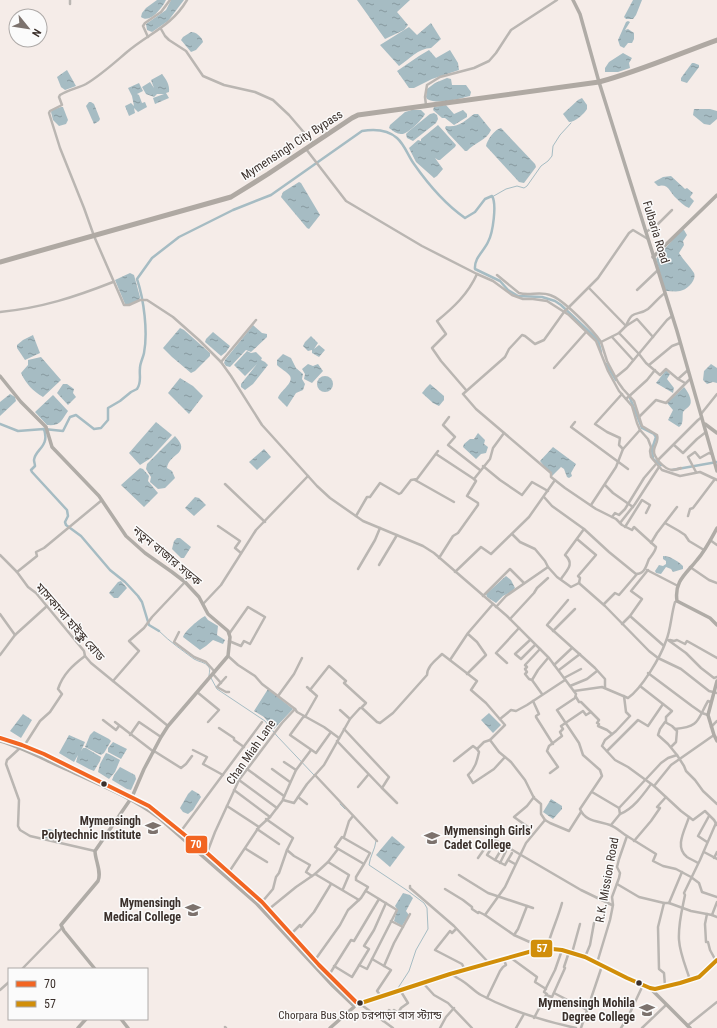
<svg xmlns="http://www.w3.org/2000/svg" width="717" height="1028" viewBox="0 0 717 1028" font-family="'Roboto Condensed','Noto Sans Bengali',sans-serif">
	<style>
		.water { fill: url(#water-ripples) }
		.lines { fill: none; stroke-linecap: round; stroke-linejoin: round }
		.stream { stroke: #a6bcc3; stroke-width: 1 }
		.canal { stroke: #a6bcc3; stroke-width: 2.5 }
		.street { stroke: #bab6b2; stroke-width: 2.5 }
		.secondary { stroke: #b0aca7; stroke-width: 3.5 }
		.highway { stroke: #afa9a3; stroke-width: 5 }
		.bus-1-casing { stroke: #fbfbfb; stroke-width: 7 }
		.bus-2-casing { stroke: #fbfbfb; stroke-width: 7 }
		.bus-1 { stroke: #f26522; stroke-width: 4 }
		.bus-2 { stroke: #d18e09; stroke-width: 4 }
		.bus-dot { fill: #3b302b; stroke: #fbfbfb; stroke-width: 1.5 }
		.labels { text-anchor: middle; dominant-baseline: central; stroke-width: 3; stroke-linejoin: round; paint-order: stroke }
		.bus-label { font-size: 11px; fill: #3b302b; stroke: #fbfbfb }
		.street-label { font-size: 12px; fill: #3b302b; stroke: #fbfbfb }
		.poi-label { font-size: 12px; font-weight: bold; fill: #3b302b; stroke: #fbfbfb; text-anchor: end }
		.line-badge { stroke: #fbfbfb; stroke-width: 1.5 }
		.badge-label { font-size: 11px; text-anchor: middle; font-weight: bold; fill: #fff }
	</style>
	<defs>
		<pattern id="water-ripples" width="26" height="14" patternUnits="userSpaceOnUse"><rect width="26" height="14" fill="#a6bcc3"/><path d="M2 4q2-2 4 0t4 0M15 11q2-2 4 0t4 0" fill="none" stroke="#88999f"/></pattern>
	</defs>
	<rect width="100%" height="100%" fill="#f5ece8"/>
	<g class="water">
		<path d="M157,0H166C162,8 150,24 141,17L142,13L146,8Z"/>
		<path d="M171,0H184L168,21L152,32L147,30L146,24L166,10Z"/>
		<path d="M357,0H410L397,12L408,25L404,30L385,39Z"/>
		<path d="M633,0H642L636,15L633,19H626L624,17Z"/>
		<path d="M628,21L630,22L625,30L628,29L634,33V39L632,43H628L624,48L620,46L618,40L626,22Z"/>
		<path d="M431,23L441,39L431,48C419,48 408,60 399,66L380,45L409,27L417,35Z"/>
		<path d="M191,32C196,32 202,37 203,42L196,50L191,52L181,40L183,37Z"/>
		<path d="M429,50L436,58L450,50L458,63L459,70L432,79L414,88H409L397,71L419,56Z"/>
		<path d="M623,53L632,58L629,63L630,68L618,72H605V68L609,62Z"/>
		<path d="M692,63H694L699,65V67L687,83L681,81V78Z"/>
		<path d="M67,70L76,86L65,90L61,87L57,77Z"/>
		<path d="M162,74C166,79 170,85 169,92L166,93L169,98L155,104L153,98L164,94H157L154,97L146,94L142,87L150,82L154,88L151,80Z"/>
		<path d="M447,78L451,79L452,85H466L471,92L470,96C458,99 438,105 427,99L426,97L427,89L435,83Z"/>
		<path d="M139,83L143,91L137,94L139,95L142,103L145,102L147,107L138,112L134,108L135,113L129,116L125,106L131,103L134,106L132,96L128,88Z"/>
		<path d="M582,98L587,105V109C584,114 575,122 569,122L563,114L564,113L578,100Z"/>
		<path d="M89,102H91L94,104L100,119L99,121L94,124L86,106Z"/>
		<path d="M446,105L454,114L463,110L467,114V117L454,125L445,118H442L433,110L434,107Z"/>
		<path d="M61,107H63L68,120L66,124L59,126L53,120L51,112L52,110Z"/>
		<path d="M694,109H710L717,111V119L710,125L704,124L693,115Z"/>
		<path d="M412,110H421L425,114C422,120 407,135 401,134C397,134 393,131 389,128L390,125L405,112Z"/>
		<path d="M434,113L437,115L438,119L436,123L413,141L407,138L406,134L409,131L430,114Z"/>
		<path d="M474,114H478L491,130C487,140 474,143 467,151H465L448,133L445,128L446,126C458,128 465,121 474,114Z"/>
		<path d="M438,125L456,145L455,147L440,160H438L435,158L443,169L437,176L434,178L416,162L409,148L418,140L421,141V139Z"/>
		<path d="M501,128L535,164L536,167L524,183L519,182L486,146C487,140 494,130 501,128Z"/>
		<path d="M671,176L685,189L687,188L693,193L690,197L694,201L689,208C684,206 680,202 676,198C670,193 669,183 658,186L654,182L663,177Z"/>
		<path d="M299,182L301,183L320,215L309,229L307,228L281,197L283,192Z"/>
		<path d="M681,230H684L687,235L683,241L684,245L679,253C683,260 690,266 694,273C697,280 687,290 680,291C676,292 671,291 667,291L665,290L656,259Z"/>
		<path d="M130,273L134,275L140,297L139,300L129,305L125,304L115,280Z"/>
		<path d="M253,325L262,333L267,334V337L251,352L246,350L230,367L226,366L224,363L225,360Z"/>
		<path d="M180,328L184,330L210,353V356L195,371L191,373L172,357L163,348Z"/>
		<path d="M213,332L230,346L226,352L221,356L205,342L206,339Z"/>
		<path d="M33,335L40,353L25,360L17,348V345L23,340Z"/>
		<path d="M311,336L318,343L314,349L319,345L325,350L319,357L312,353V350L308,351L303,346L305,342Z"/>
		<path d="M247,351L251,353L256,352L262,358L261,360L265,362L268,365L253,384L245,390L241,387V384L257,364L245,376L234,365Z"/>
		<path d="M283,354L291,358L296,368L303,374L302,379L305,384L303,390L296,393L287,407L278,398C280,391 294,383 290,376C287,372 280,368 277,365V360Z"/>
		<path d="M41,357L61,380L43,397C33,391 26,384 21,373L28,365V360Z"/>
		<path d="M308,364L313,366L318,364L323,371L312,383L304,379L305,374L302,369Z"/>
		<path d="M711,364L717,368V383L713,382L707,384L703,380L704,371Z"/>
		<path d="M666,370L670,374L667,379L674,388L673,393L656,383Z"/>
		<circle cx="325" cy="384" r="8"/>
		<path d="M180,378L193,386L203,396L189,414L168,393Z"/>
		<path d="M63,384H67L74,389L73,393L76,397L68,405L57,393Z"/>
		<path d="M430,384L444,396V400L439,406L433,403L422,393L426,388Z"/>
		<path d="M684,387C687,390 693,400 690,405C688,408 685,409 683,412C682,418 684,424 679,427L668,420L673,410L667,403Z"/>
		<path d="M10,394L15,397L16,401L0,416V402Z"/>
		<path d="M53,395L68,411C61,421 61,426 47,425L35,412Z"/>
		<path d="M156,422L172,435L151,458L140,465L129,453Z"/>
		<path d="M478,433L485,440L484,444L488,447L486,453L481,454L476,459L463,447L464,444L470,439H474Z"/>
		<path d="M175,436C192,454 169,453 167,468L172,471L175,478L165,488L158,489L150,482L151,477L146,469L147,464Z"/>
		<path d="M553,447L576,464L571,473L572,476L569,478L567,477L564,469L561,467L552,476L540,461Z"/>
		<path d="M264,449L271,457L257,470L249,462Z"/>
		<path d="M140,468L143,469L149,476L148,481L158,493L144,507L121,485Z"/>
		<path d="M195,497L199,498L206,505L194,516L185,508Z"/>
		<path d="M177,538H180L191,547L184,558H181L172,549L174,541Z"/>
		<path d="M663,556C670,556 678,561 683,566V569L673,572L671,569L666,567L661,574L656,573L655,571L659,565L663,566L666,564V561L663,559Z"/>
		<path d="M506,576L511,580L515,588L511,592L503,596L496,603L487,597L486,594Z"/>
		<path d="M121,581L127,588L118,598H114L109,593L118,582Z"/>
		<path d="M205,616L208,620L218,626L217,635L225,640L223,644L213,640L206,646L200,650L183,637C185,631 199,619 205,616Z"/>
		<path d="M268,689L293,709L274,729L264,717L254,711Z"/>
		<path d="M489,713L501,725L493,733L481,720Z"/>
		<path d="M23,714L32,720L21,738L10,731Z"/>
		<path d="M94,731L109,739L111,741L104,753L101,755L85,747L90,735Z"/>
		<path d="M69,735L85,742L81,751L83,748H86L101,757L100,761L94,771L89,769L76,762L78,755L74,762L59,753Z"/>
		<path d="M113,742L127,749L121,759L108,752V748Z"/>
		<path d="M106,753L109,754L120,760L115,772L109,779L98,772L100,764Z"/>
		<path d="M120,767L135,775L136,779L131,790L127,789L112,780L114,775Z"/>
		<path d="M192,790L199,794L201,797L193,810L188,814L183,812L180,808L188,794Z"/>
		<path d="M551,799L562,806V809L553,819L543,812Z"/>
		<path d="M45,829H50L62,834L63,835L62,841L44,838Z"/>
		<path d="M392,836L405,847L390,867L376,855Z"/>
		<path d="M403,893L410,895L413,898L406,911L409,915L402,926L394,921L397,909L395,906Z"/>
	</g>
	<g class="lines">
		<g class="stream">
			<path d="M492,197L506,189L517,186L524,188L527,186L541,166L548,161L552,156L553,146L560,135L571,123"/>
			<path d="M159,631C170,642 182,650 194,659C199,662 205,662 208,666C211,669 209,673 209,676"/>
			<path d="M211,678L217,689L265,721L277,736L314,775"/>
			<path d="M340,804L345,809"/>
			<path d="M376,841C375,850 370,856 369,865L408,891L424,903L427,908L428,929L416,950L409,971L398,988"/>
		</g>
		<g class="canal">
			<path d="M606,364L616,380"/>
			<path d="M630,398L642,428L654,434L656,437L652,449L653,459L661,465"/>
			<path d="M0,424L18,431L44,429L63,431L70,417L76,415L94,429L101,428L108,420V408L120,401L131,392L137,389C142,382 139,376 140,368C140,363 143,358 144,353C148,332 144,300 137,279L152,258L179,237L233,210L271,195L362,131C374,129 388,130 397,138C405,145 408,156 414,164C428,184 445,204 465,218L475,212L485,199L492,196C497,204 493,233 488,242C484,251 474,258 475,269L500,281L508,290L518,296L542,297L555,301L561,305L598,340L601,352"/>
			<path d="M44,429C50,447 35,449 34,460C34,462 35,464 35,466L31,470L32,472L67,510L68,516L65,522L66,525L81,536L110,570L125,582L138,596L142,602L149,625L159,631"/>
			<path d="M672,470L717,462"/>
		</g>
		<g class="street">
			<path d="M70,0V4"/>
			<path d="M187,0C171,27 149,33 127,52C114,63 101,75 86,84C78,88 68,90 60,95L59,97L62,105L50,111L49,113L60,148L84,208L94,236L124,305H129L140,300H147L173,317L199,340L221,362L231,376L262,425L272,436L317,486L330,498L363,521L423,546L434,553L507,616L549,658L576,694L575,698L557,710L579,743L583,755L600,770L602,776L580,809C585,822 600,821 610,825C616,827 622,833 627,836L619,859L617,867L620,873L619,878L612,897L613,905L610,920L597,963"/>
			<path d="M161,29L165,36L169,40L186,51L203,76L224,85L255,92L273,100L289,115L313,143"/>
			<path d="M148,37L143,26L145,23L161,12L170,0"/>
			<path d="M426,105L425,97L427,85L440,77L474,68L489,61L496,53L511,30L557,0"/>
			<path d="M306,149L346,201L422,246L477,274L493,281L512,295L523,299H533L547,301L569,315L596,341L608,371L619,391L632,406L637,423L640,430"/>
			<path d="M646,232L658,224L672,210"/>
			<path d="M497,275L519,293C529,296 540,291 550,295C563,299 593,330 601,342L619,333L626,326L637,319L653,337"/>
			<path d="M589,288L626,326C633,308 637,317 648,309C654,304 658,298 665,293"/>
			<path d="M637,290L658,270"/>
			<path d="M0,312C41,308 75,297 113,282"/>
			<path d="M619,333L639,354L646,363L660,375L666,369L678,379"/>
			<path d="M612,337L633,360"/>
			<path d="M601,342L607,361L618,382L623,389L634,401L642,426L657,435C659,441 655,444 654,450C653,457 664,469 672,470C674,470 678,469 681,468"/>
			<path d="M221,362L256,320"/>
			<path d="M649,365L672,346L680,343"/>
			<path d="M554,368L586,332"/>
			<path d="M616,377L627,368L667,320L672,316"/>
			<path d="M685,383L678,379L688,370"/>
			<path d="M466,390L441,361L432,348L446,334L437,321C454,307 468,294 477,274"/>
			<path d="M622,394L595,424L607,432L620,438L619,445L623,449"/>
			<path d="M626,399L647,380L655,370"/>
			<path d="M701,414L717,394"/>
			<path d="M449,417L443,425L455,437L448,445L480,470"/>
			<path d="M639,417L656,400L666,403L690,379"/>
			<path d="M575,422L571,427L628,469"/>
			<path d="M674,445L683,453L697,439L706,432"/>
			<path d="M436,454L474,479"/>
			<path d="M658,460L698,420L702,417"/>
			<path d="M483,466L500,480L522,495L532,482L548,491"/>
			<path d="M696,472L688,457L695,452L700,458L709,453L712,454"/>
			<path d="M415,480L454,502"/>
			<path d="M225,484L265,522"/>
			<path d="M605,485L613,493L633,507"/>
			<path d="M544,497L552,506L584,529L609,552L636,574C645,574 646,566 649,559C652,555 655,552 656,547L634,527L632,530L622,525L616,519L596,509L565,488L551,477V473L476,409L463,394L505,357L509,349L522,335L525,336L535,344L544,340L564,312L598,278L629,233L633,230L648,239"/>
			<path d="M591,505L616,467L623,449L640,430L648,439L651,447L650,451L651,457L662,470L680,476L700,472L717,480"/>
			<path d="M356,516L367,497H370L380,483L399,494L401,493L411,480L417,479L438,451"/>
			<path d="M688,516L690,509L693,508L715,479"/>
			<path d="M612,517L615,513L619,515L625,509L644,478L656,464"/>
			<path d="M620,523L635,504L659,467"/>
			<path d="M665,523L679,531L685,535L689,541L704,550"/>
			<path d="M218,526L240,541L235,548L241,553"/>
			<path d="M625,527L642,500L650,505L646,513"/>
			<path d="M512,534L520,542L535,549L545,561L548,567"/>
			<path d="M577,539L596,555L578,576L580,578L579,583"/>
			<path d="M710,540L717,545"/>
			<path d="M651,543L657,533L677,507"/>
			<path d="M0,555L17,572L28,587L36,593L84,651L85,656L91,663L168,726"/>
			<path d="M439,558L453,536L458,533L478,505V503L467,496L476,481L474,479L490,459L493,448L504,433"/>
			<path d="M379,565L397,535"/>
			<path d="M690,567L709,580L717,583"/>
			<path d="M358,569L375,540L380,528"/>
			<path d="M647,570L678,586"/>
			<path d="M17,572L37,556L36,552L44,548L102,500"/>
			<path d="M455,572L481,547L491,554L529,517L555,480"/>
			<path d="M561,579C567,570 575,564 565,555L584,529"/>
			<path d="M483,596L510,569L524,583"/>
			<path d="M568,600L547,625L595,668L605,679V687"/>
			<path d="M203,604L221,585L256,530L308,476"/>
			<path d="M604,604L615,593L619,595L637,574"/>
			<path d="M496,607L506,596L548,567L557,577L571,587L579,583L580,584L605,606L649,651L658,658L681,669L709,691L717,693"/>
			<path d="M0,614L15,635L47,606"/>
			<path d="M630,616L664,646"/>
			<path d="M510,619L534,593L537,588L548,578"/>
			<path d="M622,624L630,616L642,599L631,591L648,570"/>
			<path d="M553,631L575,609"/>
			<path d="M179,632L174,642L194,657L206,662L215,672"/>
			<path d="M229,634L248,607L265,617L250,644L244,641L241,646L229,641"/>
			<path d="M530,640L515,654L521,659L535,645"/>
			<path d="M668,640L686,653L701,668L714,678L717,677"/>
			<path d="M670,640L674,641L677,640L685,644L687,641L717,658"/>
			<path d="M540,649L525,665L527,667L525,669L527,672L525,674L529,679L532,680L542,694"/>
			<path d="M0,655L15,635"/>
			<path d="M228,656L238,665L255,676L262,684L295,709L297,712L324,727L339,738"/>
			<path d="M450,660L468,633L493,604"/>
			<path d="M507,663L496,653L519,628"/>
			<path d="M554,665L572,648"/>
			<path d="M559,670L580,654"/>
			<path d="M648,673L692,706L702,713L708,715"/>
			<path d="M213,674L221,683"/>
			<path d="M467,674L486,655L477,642L468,634"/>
			<path d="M226,677L217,687L226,692H229"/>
			<path d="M564,678L581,669"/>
			<path d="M532,680L538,670L548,658"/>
			<path d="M113,681L139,651L129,641L144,628L152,617L185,582"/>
			<path d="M570,686L587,679L597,671"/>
			<path d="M640,686L672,711L666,717V722"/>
			<path d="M310,690L329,666L346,681L344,683L366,703L362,707"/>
			<path d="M574,691L602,687L628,698C642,688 660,658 666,641C671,629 671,615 675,602L677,601"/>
			<path d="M197,692L219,710L208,722"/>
			<path d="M278,696L294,674L302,658"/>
			<path d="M624,696L626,712L630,716L616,731L605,740L602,746L615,760L628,767L654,786L681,811L693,820L705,811L714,820L717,825"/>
			<path d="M576,697L579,702H581L591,712"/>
			<path d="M533,701L539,714L536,716V717L553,744"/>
			<path d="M340,710L350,719"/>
			<path d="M304,716L290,735L316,753L331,732"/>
			<path d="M305,717L317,696L307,687"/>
			<path d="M500,719L511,710L516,711L527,705L565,680"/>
			<path d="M103,720L116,730L119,726"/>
			<path d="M115,722L154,752"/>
			<path d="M711,727L717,721"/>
			<path d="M219,728L234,738V740L244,747"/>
			<path d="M344,729L389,777L382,788L397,803"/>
			<path d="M675,729C700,727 697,720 708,701L711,702"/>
			<path d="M130,735L139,722L161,737"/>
			<path d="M337,741L382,788"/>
			<path d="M24,746L40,721L50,712L62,694L58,689C63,674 73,665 85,656"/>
			<path d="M671,747L676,742L677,731L672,726L665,722L660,729L658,735L668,744L677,755"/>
			<path d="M20,748L7,760L6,764L19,800L18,826L20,830L30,836L95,851"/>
			<path d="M477,749L479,752C477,761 475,769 468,775L473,783L494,769L505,757"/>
			<path d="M193,750L207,757L203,764L223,775"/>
			<path d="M154,751L181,768L186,764L192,756"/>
			<path d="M607,751L638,720L648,726L663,704"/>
			<path d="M454,761L473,746L477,749L484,742L490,740"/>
			<path d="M284,762L296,770"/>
			<path d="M247,769L284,796"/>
			<path d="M272,769L290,782"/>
			<path d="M550,773L558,767L547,751L549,746L562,736L560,732L563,729L561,726L583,711L586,715L591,712L599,720L597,723L599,724L598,726L607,730L612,734"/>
			<path d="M315,775L377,841"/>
			<path d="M239,780L277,808"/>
			<path d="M654,786L671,765L714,735"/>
			<path d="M358,787L368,775"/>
			<path d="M234,790L270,817"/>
			<path d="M592,792L619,808L661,763L668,758L677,755L684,766L686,771L695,780L703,791L717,804"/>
			<path d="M298,797L307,804"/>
			<path d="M283,799L296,770L311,750"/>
			<path d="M227,806L259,827"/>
			<path d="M620,814C633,809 643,795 651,784"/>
			<path d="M689,817C685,830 674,847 687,857C690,859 695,861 698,863"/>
			<path d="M266,819L293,838L287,850L294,856L310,865L306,872L312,876"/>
			<path d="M611,825L620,814L619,808"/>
			<path d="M528,827L514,817L527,806L534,797"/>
			<path d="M257,829L279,844"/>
			<path d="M181,831L262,722"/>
			<path d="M627,836L656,854L653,861L663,866L676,869L691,877L699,883L702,892L717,897"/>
			<path d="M344,837L349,821L353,816"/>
			<path d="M634,841L651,821L660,808L657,807L666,797"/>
			<path d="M707,842L698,836L709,816"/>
			<path d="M504,845L495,860L505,865L512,853"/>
			<path d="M246,849L267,862"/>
			<path d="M704,852L717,859"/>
			<path d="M207,853L215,832L239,780L282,723L295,709"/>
			<path d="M478,858L492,838L581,890L612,905"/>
			<path d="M714,858L717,852"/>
			<path d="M495,860L487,855L494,844L506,851L500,863"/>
			<path d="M508,860L515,864"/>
			<path d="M328,862L349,875L343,889"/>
			<path d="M229,872L259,827L270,817L283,800L294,803L307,784L324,765L350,719L360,708H362L377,722L380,723L393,713L427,675C427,666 436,660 442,654L477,681L471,690L486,703L505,725L490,740L499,752L511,762L525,780L534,798L541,804V814L545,820"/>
			<path d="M315,874L328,862L338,849"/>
			<path d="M459,875L488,893L527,906"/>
			<path d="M617,884L639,897L664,903H669L691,911L712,915L717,917"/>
			<path d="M410,886V888L454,926L489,963"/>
			<path d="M445,889L463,900L472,907V909L478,913L479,912L485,915"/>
			<path d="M262,902L273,889L276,877L279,873L287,850"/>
			<path d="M664,903L658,927L659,969L664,973L665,986"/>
			<path d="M669,903L682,872"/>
			<path d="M269,909L296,887L315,874L359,900"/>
			<path d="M707,914L705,924L706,942H708L710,950L716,961"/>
			<path d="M712,915L717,902"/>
			<path d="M391,921L403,927"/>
			<path d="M456,929L452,933L450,931L435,950L462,964L465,970"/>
			<path d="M291,934L300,925L301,927L314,912L331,884"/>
			<path d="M514,935L518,929L527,906L533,908"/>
			<path d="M543,948L514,935L485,915L505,887L526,843L545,820L550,823L569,831L581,812"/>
			<path d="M547,948C551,932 558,918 562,903"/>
			<path d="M572,953L580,924"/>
			<path d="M585,957L590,945L594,923"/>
			<path d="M511,958L537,977L535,982L546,989"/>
			<path d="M372,959L391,970L377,991L382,997"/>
			<path d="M315,960L340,925L348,910L361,898L368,887L356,880V877L364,864L335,847L342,837L370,853L364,864"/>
			<path d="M359,965L367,969L397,910L366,891"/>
			<path d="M334,966L352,977L369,949L364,946L374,930L386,903"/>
			<path d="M384,966L394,943L410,914"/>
			<path d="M22,969L62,928"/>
			<path d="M451,974C455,977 460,979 464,982C470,986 475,992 481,995C511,1011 543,1021 576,1028"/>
			<path d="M329,975L351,940L354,941L379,899"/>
			<path d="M690,980C686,967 680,954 679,940C678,924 682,910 685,895L684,893L700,860L716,823"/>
			<path d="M423,983L434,995L448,1003L472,1028"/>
			<path d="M0,990L9,982"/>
			<path d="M554,993L587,1010"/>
			<path d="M547,994L544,992L555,970L562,950"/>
			<path d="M487,998L500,971L503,967L506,965L504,960"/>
			<path d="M358,1006H363L393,1028"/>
			<path d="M534,1018L546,995L552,997L565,968L564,967L569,952"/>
			<path d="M383,1021L389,1010L392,1013L394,1010L398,1013L401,1008L408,1003L400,990"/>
			<path d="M687,1026L717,1002"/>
			<path d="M225,1027L226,1028"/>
			<path d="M440,1028L446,1017L454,1008"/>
			<path d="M516,1028L524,1014"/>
			<path d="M581,1028L602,966"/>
			<path d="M621,1028L628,1017L643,985"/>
			<path d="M642,1028L666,1005"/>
		</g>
		<g class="secondary">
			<path d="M573,0L580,14L599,82L677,331L717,471"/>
			<path d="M653,257L717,195"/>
			<path d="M0,376L21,402L46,427L52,447L99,496L126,536L145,553L172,572L185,582L199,597L208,614L228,631L230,637L228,656L168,726L161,737L144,769L132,797L95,851C95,860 102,872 98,881L61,925L64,931L95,969"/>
			<path d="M705,424L717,433"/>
			<path d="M717,528C711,539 705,551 697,560C686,574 674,581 677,601L710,618L717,625"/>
			<path d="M717,681L708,715L714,735L717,741"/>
			<path d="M0,738L22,745L44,754L149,806L207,853L262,902L319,965L356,1002"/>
			<path d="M0,741C24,748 45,760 68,770C98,784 131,797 158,817L257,904L333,986L353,1005"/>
			<path d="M650,988L690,1028"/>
			<path d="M358,1004L450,974L543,948L562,950L585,957L627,978L650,988L655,989L680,983L699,977L717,960"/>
			<path d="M121,1019L128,1028"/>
			<path d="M78,1028L86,1019"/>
			<path d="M330,1028L354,1007"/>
		</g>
		<path class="highway" d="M0,262L231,197L268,174L352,118L358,115L599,82C640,71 678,54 717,40"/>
		<defs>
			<path id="bus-1" d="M0,738L22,745L44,754L149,806L207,853L262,902L319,965L356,1002"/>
			<path id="bus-2" d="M358,1004L450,974L543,948L562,950L585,957L627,978L650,988L655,989L680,983L699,977L717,960"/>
		</defs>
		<use href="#bus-1" class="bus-1-casing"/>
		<use href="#bus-2" class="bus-2-casing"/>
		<use href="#bus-1" class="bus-1"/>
		<use href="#bus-2" class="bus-2"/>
	</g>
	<defs>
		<symbol id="university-bare" viewBox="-9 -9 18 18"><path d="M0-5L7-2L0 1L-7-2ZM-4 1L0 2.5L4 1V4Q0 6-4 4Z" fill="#7c726d" stroke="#fbfbfb" stroke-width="2.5" paint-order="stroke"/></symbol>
	</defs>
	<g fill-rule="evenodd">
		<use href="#university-bare" x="142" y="817" width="22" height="22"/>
		<use href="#university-bare" x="421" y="827" width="22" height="22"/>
		<use href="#university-bare" x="182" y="899" width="22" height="22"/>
		<use href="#university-bare" x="636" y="999" width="22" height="22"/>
	</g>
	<g class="bus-dot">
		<circle cx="104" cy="784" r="3.5"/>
		<circle cx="639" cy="983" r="3.5"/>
		<circle cx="360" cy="1003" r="3.5"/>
	</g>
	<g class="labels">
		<g class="bus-label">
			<text x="360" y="1015">Chorpara Bus Stop চরপাড়া বাস স্ট্যান্ড</text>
		</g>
		<g class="street-label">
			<text transform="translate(292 145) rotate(-33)">Mymensingh City Bypass</text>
			<text transform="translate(656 232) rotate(73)">Fulbaria Road</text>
			<text transform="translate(167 556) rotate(40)">নতুন বাজার সড়ক</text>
			<text transform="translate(70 622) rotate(49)">মাসকান্দা হাইস্কুল রোড</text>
			<text transform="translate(251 752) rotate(-55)">Chan Miah Lane</text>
			<text transform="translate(607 880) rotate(-80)">R.K. Mission Road</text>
		</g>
		<g class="poi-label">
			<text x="141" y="821">Mymensingh<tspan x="141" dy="14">Polytechnic Institute</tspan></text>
			<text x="444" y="831" text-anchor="start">Mymensingh Girls'<tspan x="444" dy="14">Cadet College</tspan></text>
			<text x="181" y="903">Mymensingh<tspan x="181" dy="14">Medical College</tspan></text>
			<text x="635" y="1003">Mymensingh Mohila<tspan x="635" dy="14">Degree College</tspan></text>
		</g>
	</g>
	<g class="line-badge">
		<rect x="185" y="835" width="23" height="19" rx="4" fill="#f26522"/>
		<rect x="530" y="939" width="23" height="19" rx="4" fill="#d18e09"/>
	</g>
	<g class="badge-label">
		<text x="196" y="848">70</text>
		<text x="542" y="952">57</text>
	</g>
	<rect x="8" y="968" width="140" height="52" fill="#fbfbfb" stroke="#aeaaa8"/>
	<rect x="16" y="981" width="20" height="6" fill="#f26522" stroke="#aeaaa8"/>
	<text x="44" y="988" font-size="12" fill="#3b302b">70</text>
	<rect x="16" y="1001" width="20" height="6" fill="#d18e09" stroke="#aeaaa8"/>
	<text x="44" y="1008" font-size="12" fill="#3b302b">57</text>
	<g transform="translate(28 28) rotate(120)"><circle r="19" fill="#fbfbfb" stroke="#aeaaa8"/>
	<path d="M0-3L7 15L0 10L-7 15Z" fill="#7c726d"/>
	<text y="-6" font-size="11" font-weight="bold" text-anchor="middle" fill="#3b302b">N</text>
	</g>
</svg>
